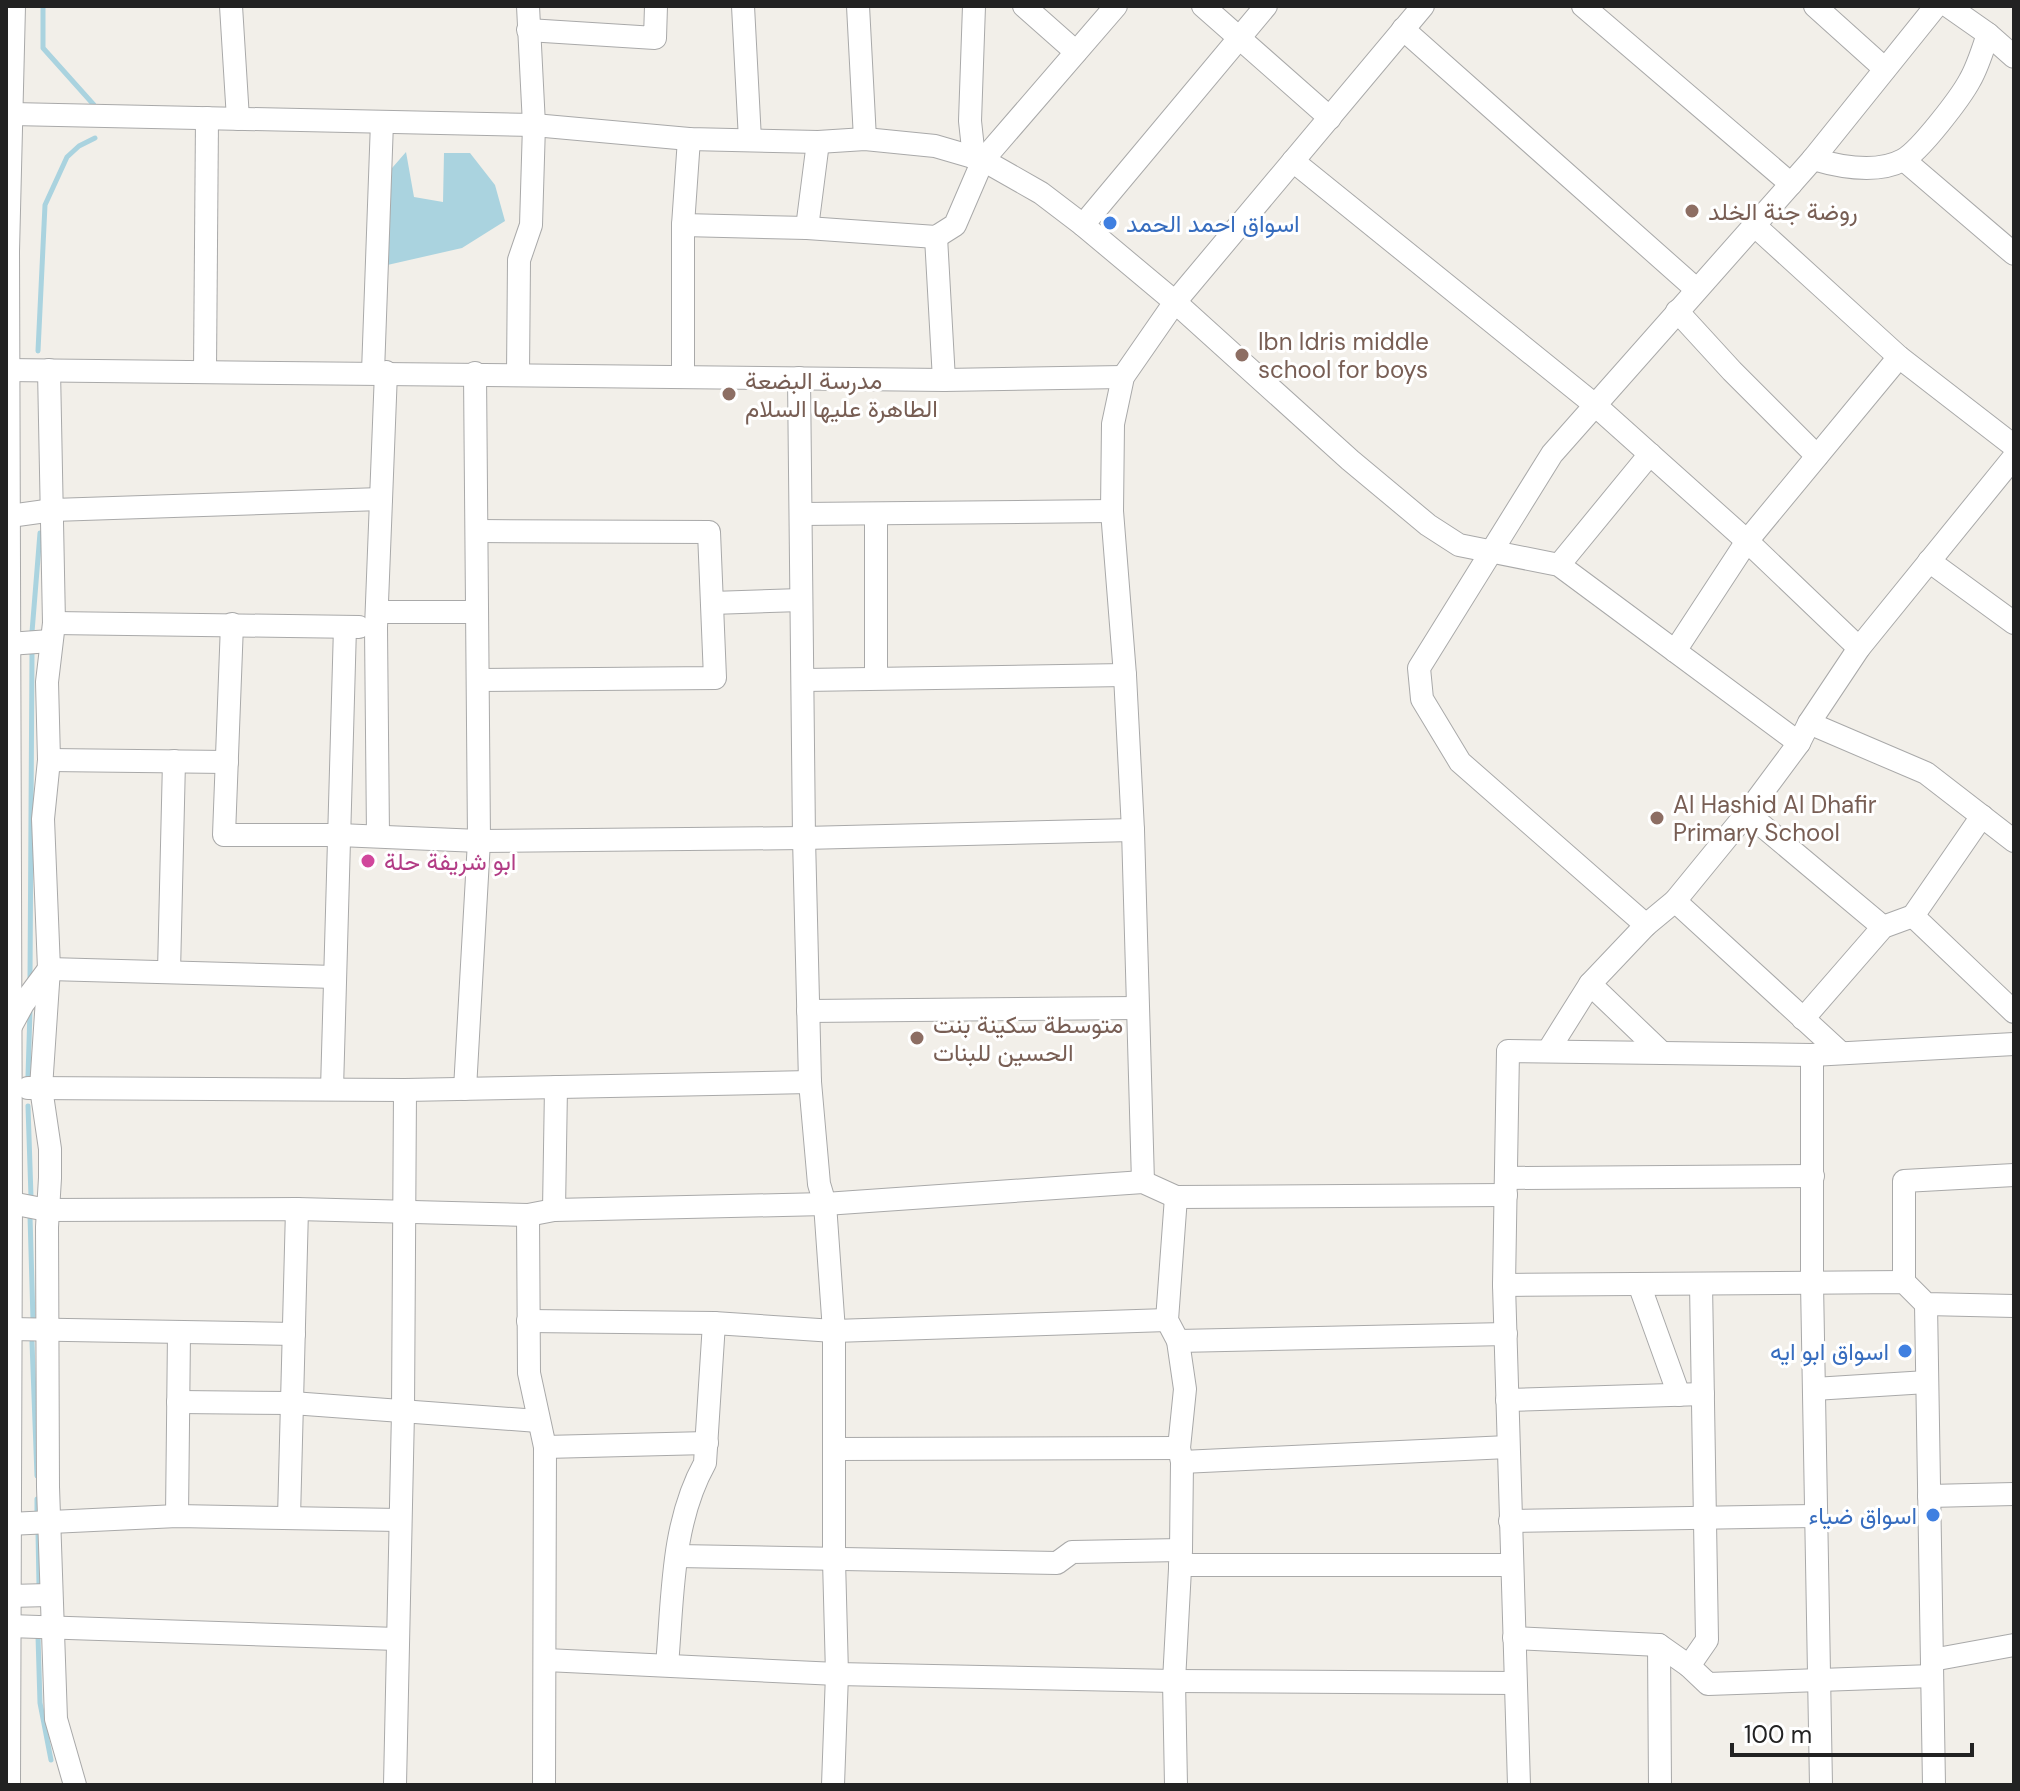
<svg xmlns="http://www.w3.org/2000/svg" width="2020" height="1791" viewBox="0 0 2020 1791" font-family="'DM Sans',Vazirmatn,sans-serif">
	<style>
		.water { fill: #aad3df }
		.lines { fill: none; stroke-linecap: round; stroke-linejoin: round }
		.stream { stroke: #aad3df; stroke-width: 5 }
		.minor-casing { stroke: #a9a9a9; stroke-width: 24 }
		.minor { stroke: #fff; stroke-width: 22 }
		.education-dot { fill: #8d6e63; stroke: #fff; stroke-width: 3 }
		.shop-dot { fill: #3f7fe0; stroke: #fff; stroke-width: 3 }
		.hotel-dot { fill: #d1479c; stroke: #fff; stroke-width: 3 }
		.labels { text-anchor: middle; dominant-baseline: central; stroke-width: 6; stroke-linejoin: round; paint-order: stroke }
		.education-label { font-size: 24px; fill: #785e54; stroke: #fff; text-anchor: start }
		.shop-label { font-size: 24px; fill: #366cbe; stroke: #fff; text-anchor: end }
		.hotel-label { font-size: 24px; fill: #b23c85; stroke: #fff; text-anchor: start }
	</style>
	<rect width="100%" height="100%" fill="#f2efe9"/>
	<path class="water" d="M406,152L414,197L443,202L444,153H470L495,185L505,221L462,248L383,266L379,183Z"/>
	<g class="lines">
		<g class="stream">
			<path d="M43,6V48L94,105"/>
			<path d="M38,351L45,205L67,157L79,146L95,138"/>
			<path d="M32,632L40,533"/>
			<path d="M30,979L32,653"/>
			<path d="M28,1077L30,1010"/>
			<path d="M28,1106L31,1197"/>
			<path d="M30,1216L33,1320"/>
			<path d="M32,1342L37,1476"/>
			<path d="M37,1499V1515"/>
			<path d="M38,1532L39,1584"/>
			<path d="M38,1636L40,1703L51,1760"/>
		</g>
		<defs>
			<g id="minor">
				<path d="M231,6L238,119"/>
				<path d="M743,6L750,140"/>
				<path d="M858,6L865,139"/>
				<path d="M974,6L970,121L974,158"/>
				<path d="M1024,6L1076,52"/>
				<path d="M1203,6L1330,118"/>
				<path d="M1583,6L1791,184"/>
				<path d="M1815,6L1885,69"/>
				<path d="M1403,29L1696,289"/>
				<path d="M528,30L655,38L656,6"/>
				<path d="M1988,34L2014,57"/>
				<path d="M12,114L534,125L689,139L818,142L865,139L935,146L983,160L1041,193L1083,225L1175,302L1350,460L1428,525L1459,545L1559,565L1799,743"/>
				<path d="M1813,159C1840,167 1877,174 1903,160C1920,151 1961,97 1970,80C1978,66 1983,49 1988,34L1948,6"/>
				<path d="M1904,160L2014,254"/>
				<path d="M1293,161L1595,405L1747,541L1859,648"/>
				<path d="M683,225L807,228L936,237L955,225L983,160L1116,6"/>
				<path d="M1083,225L1266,6"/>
				<path d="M1754,225L1899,357L2014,446"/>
				<path d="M807,228L818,142"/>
				<path d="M936,237L944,380"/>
				<path d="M1677,311L1732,371L1817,456"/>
				<path d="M6,370L944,380L1123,377"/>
				<path d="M49,370L54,623L47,682L49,760L43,819L49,969L41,1088L50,1149V1178L47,1227L48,1487L56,1719L75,1785"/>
				<path d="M205,371L207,118"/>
				<path d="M373,372L382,122"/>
				<path d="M518,374L519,260L531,225L534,125L528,6"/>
				<path d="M683,376V225L689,139"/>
				<path d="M799,378L804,838L810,1082L819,1184L825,1204L834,1331V1560L837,1674L833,1785"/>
				<path d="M801,514L1112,511"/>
				<path d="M10,516L53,510L381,499"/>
				<path d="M477,531L709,532L715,678L478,680"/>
				<path d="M1929,561L2014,623"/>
				<path d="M1559,565L1650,454"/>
				<path d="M712,603L801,600"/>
				<path d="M377,612H477"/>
				<path d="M54,623L359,627"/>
				<path d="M232,624L224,835H339L479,841L804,838L1133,830"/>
				<path d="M9,644L50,641"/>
				<path d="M1675,651L1747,541L1899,357"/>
				<path d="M876,677V515"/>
				<path d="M804,680L1125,675"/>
				<path d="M1809,723L1926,773L2014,841"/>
				<path d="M49,760L227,762"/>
				<path d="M1747,813L1883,927"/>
				<path d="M378,836L376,628L386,372"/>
				<path d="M1675,901L1841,1053"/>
				<path d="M1913,916L2014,1012"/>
				<path d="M1646,925L1460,762L1422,699L1419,668L1552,454L1813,159L1936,6"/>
				<path d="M169,972L174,761"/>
				<path d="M1590,984L1662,1053"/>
				<path d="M808,1011L1137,1008"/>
				<path d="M1803,1019L1883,927L1913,916L1982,816"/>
				<path d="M11,1026L23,1004L49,969L335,977"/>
				<path d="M1548,1051L1590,984L1646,925L1675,901L1747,813L1799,743L1809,723L1859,648L2014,457"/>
				<path d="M1812,1055V1283L1821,1785"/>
				<path d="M28,1088L405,1090L810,1082"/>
				<path d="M332,1089L345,627"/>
				<path d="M465,1089L479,841L475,373"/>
				<path d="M1506,1178L1813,1176"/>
				<path d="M1143,1182L1133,830L1125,675L1112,511L1113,424L1123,377L1175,302L1423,6"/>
				<path d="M6,1202L47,1210L297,1209L528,1215L554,1210L825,1204L1143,1182L1176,1197L1506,1195"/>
				<path d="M554,1210L556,1087"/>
				<path d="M528,1215L529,1373L545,1447L544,1785"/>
				<path d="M1904,1282V1181L2014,1175"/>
				<path d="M1639,1284L1679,1395"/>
				<path d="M1504,1285L1904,1282L1926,1304L2014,1306"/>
				<path d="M1926,1304L1934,1785"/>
				<path d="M528,1321L714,1323L834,1331L1167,1320"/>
				<path d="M10,1329L294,1334"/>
				<path d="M1178,1341L1506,1334"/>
				<path d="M1814,1389L1927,1382"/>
				<path d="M1507,1400L1703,1394"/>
				<path d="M178,1402L292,1403L538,1421"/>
				<path d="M545,1447L707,1443"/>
				<path d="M835,1449L1179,1448"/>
				<path d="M1182,1462L1508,1447"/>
				<path d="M1929,1496L2014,1494"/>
				<path d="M177,1516L179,1332"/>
				<path d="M289,1518L297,1209"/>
				<path d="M1510,1521L1816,1516"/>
				<path d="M9,1524L177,1516L399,1520"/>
				<path d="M677,1556L1057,1563L1072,1552L1181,1550"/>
				<path d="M1180,1565H1511"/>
				<path d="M9,1596L50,1595"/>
				<path d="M9,1626L397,1639"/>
				<path d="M1514,1638L1659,1645L1689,1666L1708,1684L1932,1676"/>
				<path d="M1659,1645L1660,1785"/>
				<path d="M546,1660L837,1674L1174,1681L1515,1683"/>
				<path d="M1932,1660L2014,1645"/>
				<path d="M667,1665C673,1598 671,1524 705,1463L714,1323"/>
				<path d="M1689,1666L1707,1640L1701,1284"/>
				<path d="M9,1785L11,1202L8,251L14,6"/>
				<path d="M395,1785L403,1412L405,1090"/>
				<path d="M1176,1785L1174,1681L1181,1550L1182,1462L1179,1448L1185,1389L1178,1341L1167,1320L1176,1197"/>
				<path d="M1519,1785L1504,1285L1508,1051L1812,1055L2014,1044"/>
			</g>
		</defs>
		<use href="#minor" class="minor-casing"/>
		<use href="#minor" class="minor"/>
	</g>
	<g class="education-dot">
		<circle cx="1692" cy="211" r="8"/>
		<circle cx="1242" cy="355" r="8"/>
		<circle cx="729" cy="394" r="8"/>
		<circle cx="1657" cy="818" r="8"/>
		<circle cx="917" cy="1038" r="8"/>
	</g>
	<g class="shop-dot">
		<circle cx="1110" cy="223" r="8"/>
		<circle cx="1905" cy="1351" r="8"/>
		<circle cx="1933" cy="1515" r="8"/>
	</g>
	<circle class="hotel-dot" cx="368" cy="861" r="8"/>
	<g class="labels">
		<g class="education-label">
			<text x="1708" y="211">روضة جنة الخلد</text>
			<text x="1258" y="341">Ibn Idris middle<tspan x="1258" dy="28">school for boys</tspan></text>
			<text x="745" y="380">مدرسة البضعة<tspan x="745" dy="28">الطاهرة عليها السلام</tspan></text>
			<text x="1673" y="804">Al Hashid Al Dhafir<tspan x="1673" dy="28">Primary School</tspan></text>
			<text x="933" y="1024">متوسطة سكينة بنت<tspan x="933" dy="28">الحسين للبنات</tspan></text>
		</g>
		<g class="shop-label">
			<text x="1126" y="223" text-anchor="start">اسواق احمد الحمد</text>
			<text x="1889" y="1351">اسواق ابو ايه</text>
			<text x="1917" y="1515">اسواق ضياء</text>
		</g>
		<g class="hotel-label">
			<text x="384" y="861">ابو شريفة حلة</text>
		</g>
	</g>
	<rect width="2020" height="1791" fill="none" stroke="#222222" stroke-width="16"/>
	<path d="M1732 1743v12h240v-12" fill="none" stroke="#222222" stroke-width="4"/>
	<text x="1744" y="1743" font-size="24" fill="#222222" stroke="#ffffff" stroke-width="6" paint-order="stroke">100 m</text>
</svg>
